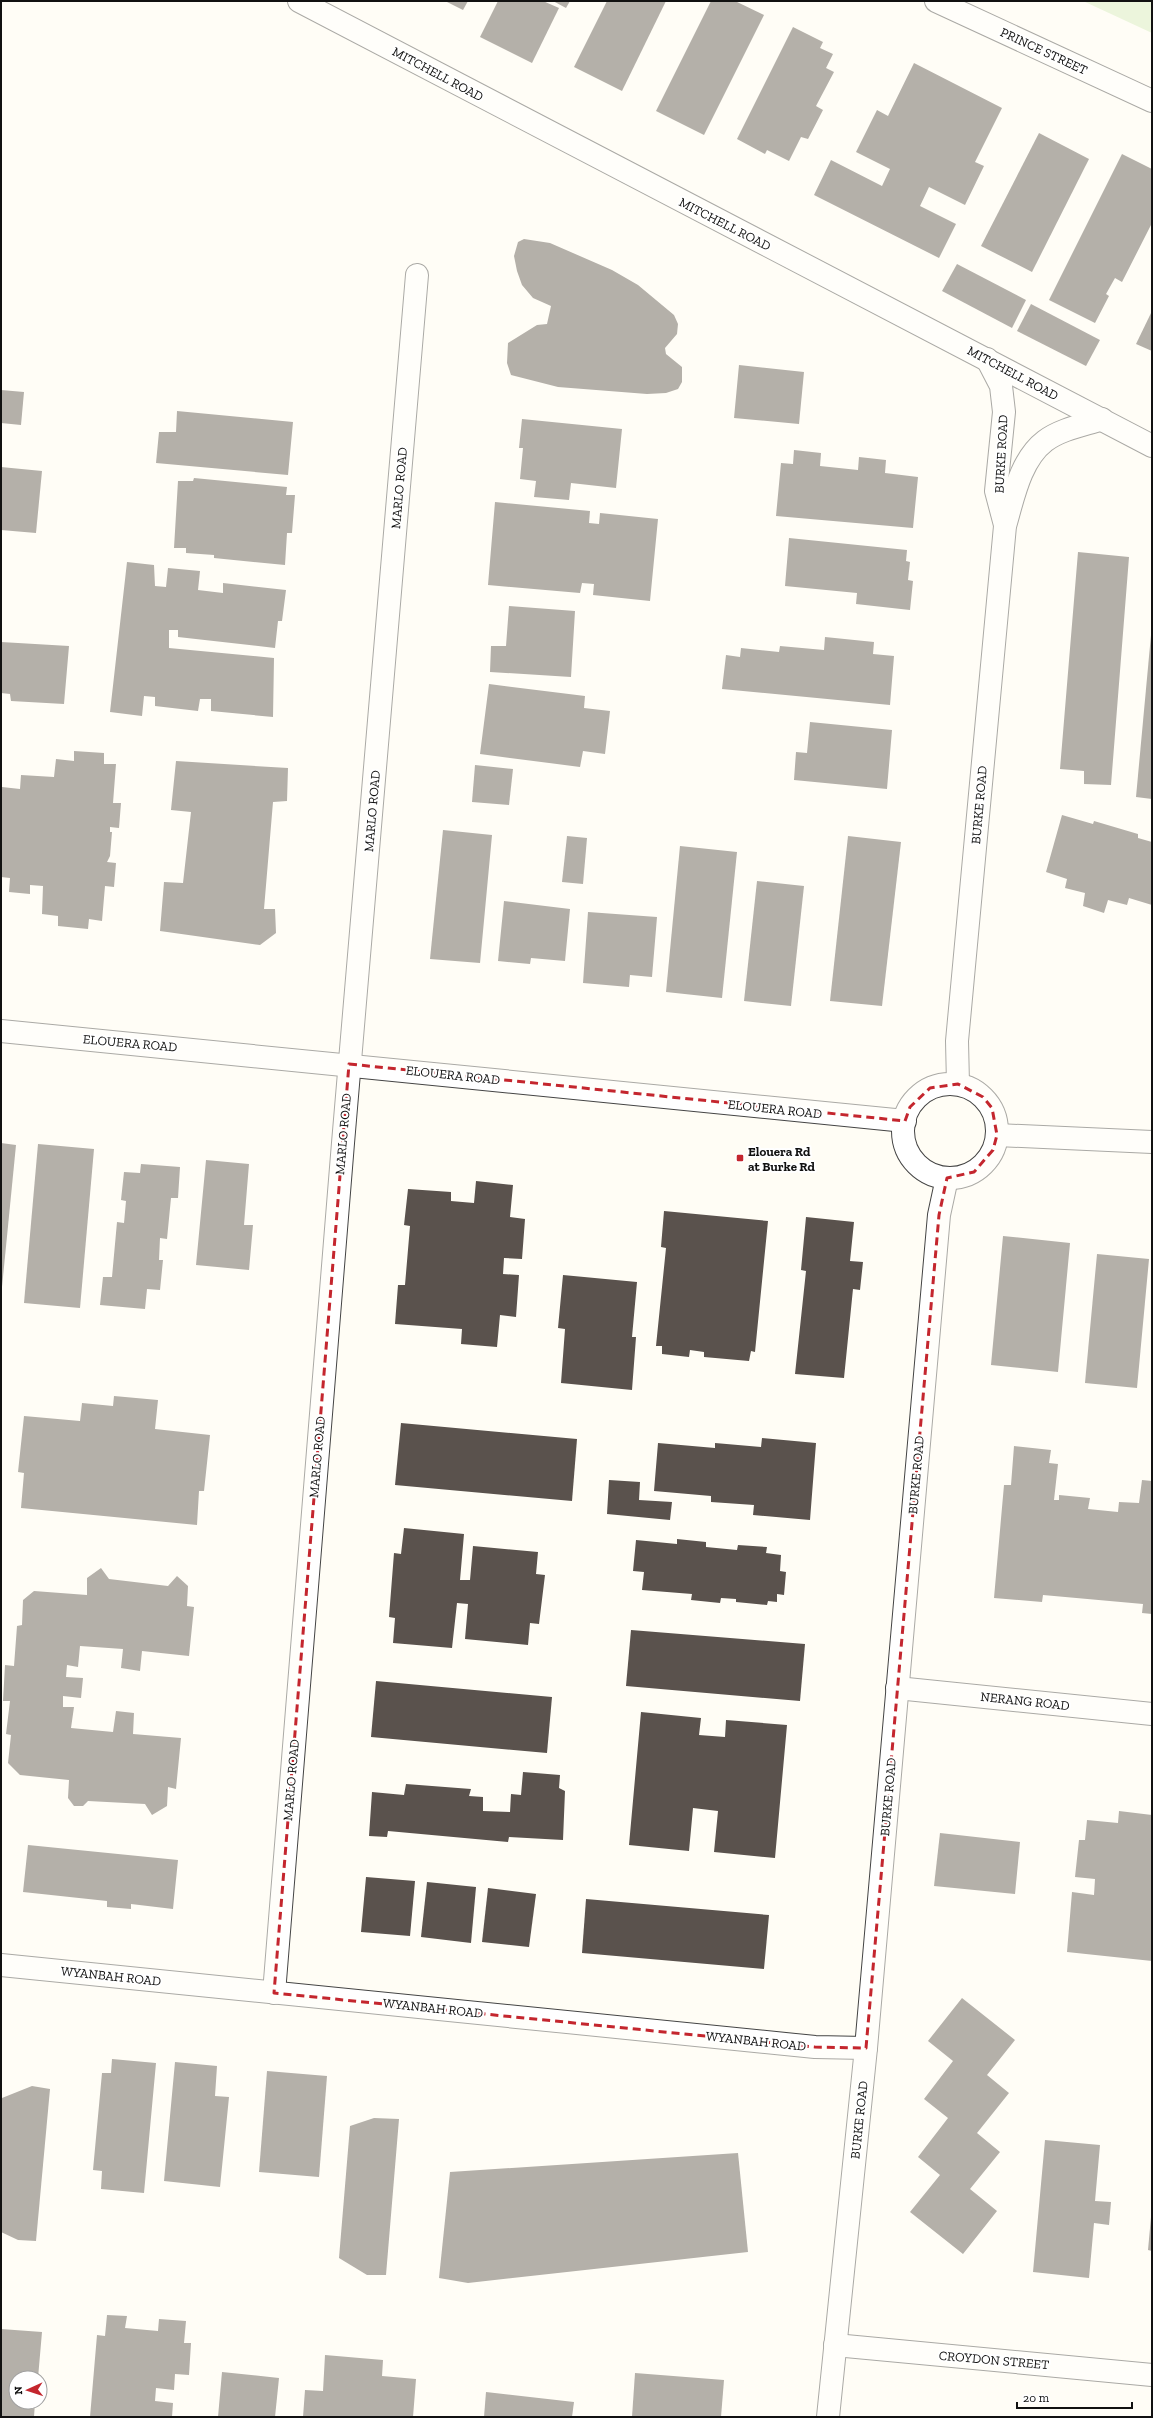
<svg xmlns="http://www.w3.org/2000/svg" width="1153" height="2418" viewBox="0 0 1153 2418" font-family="'Zilla Slab',serif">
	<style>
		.green { fill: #d5ebbd }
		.building { fill: #5a524d }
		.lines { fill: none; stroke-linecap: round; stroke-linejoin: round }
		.minor-casing { stroke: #444; stroke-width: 24 }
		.tertiary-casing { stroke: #444; stroke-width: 24 }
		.minor { stroke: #fff; stroke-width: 22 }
		.tertiary { stroke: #fff; stroke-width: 22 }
		.marked { fill: none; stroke: #c4262e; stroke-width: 3; stroke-dasharray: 8 5; stroke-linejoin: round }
		.poi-dot { fill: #c4262e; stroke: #fff; stroke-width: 1.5 }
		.labels { text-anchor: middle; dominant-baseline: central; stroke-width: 4; stroke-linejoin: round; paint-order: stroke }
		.street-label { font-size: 13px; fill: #111; stroke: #fff }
		.poi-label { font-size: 13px; font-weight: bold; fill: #111; stroke: #fff; text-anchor: start }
	</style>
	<rect width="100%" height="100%" fill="#fffdf5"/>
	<path class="green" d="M1083,1H1152V33Z"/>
	<g class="building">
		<path d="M445,1H468L463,10Z"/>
		<path d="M498,1H543L559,8L532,63L480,37Z"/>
		<path d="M553,1H570L566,8Z"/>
		<path d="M607,1H666L622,91L574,67Z"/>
		<path d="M711,1H735L764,15L704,135L656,111Z"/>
		<path d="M793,27L823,42L820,48L833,54L826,68L834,72L816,106L823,110L808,139L801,137L789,161L767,150L765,154L737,139Z"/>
		<path d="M914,63L1002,108L975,162L984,166L965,205L929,187L920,206L956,224L939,258L814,195L831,160L882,186L890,169L856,152L877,110L888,116Z"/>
		<path d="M1039,133L1089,159L1032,272L981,246Z"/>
		<path d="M1122,154L1152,169V223L1122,282L1115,278L1106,294L1109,296L1095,323L1049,300Z"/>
		<path d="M524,239L550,243L612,270L638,285L674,315L678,324L677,334L665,348L666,354L682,367V382L678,389L666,393L647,394L558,387L511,375L507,363L508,343L537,325L547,324L551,306L533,298L522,285L517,271L514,256L518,242Z"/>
		<path d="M957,264L1026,300L1012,328L942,291Z"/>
		<path d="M1031,304L1100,340L1086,366L1017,331Z"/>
		<path d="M1152,311V351L1136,344Z"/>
		<path d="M739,365L804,372L799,424L734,418Z"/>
		<path d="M1,390L24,392L21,425L1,423Z"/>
		<path d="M177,411L293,422L288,475L156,463L159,432H176Z"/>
		<path d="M522,419L622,429L616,488L571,483L569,500L534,497L536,481L520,479L523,448H519Z"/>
		<path d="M794,450L821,453L820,466L858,470L859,457L886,460L885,473L918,477L913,528L776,516L781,463L793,464Z"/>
		<path d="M1,467L42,471L36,533L1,530Z"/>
		<path d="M194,478L287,487L286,495H295L292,533H287L285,565L214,558V555L186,553V548H174L178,481H193Z"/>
		<path d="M495,502L590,511L589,523L599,524L600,513L658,519L650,601L593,595L594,584L582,583L580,593L488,585Z"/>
		<path d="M789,538L907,550L906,561L910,562L908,580L913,581L910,610L856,604L857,593L785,586Z"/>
		<path d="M1078,552L1129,557L1111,785L1084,784V771L1060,769Z"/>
		<path d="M127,562L154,565L155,586L166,587L168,568L200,571L198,590L223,593V583L286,590L282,621H278L275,648L178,637V630H169V648L274,658L273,717L211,711V699H200L198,711L155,706V697L144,696L142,716L110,712Z"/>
		<path d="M509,606L575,611L571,677L490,672L491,646H506Z"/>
		<path d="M1151,635H1152V799L1136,797Z"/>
		<path d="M825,637L874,642L873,654L894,656L890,705L722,689L726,655L740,657L741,648L779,652L780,646L824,650Z"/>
		<path d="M1,642L69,646L64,704L11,701L10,694L1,693Z"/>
		<path d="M489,684L585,696L584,708L610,711L605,754L583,751L580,767L480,754Z"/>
		<path d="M810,722L892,730L887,789L794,780L796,752L807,753Z"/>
		<path d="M74,751L104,753V764H116L113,803H121L119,828L110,827V832H112L110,856L107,862L116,863L114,887L105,886L102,921L89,919L88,929L58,926V916L42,914L43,886L30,885V894L9,892L10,878L1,877L2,787L20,789L21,775L54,777L56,759L74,761Z"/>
		<path d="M176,761L288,768L287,801L273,802L264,909H275L276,933L260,945L160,931L164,882L183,883L191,812L171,810Z"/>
		<path d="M475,765L513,769L509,805L472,802Z"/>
		<path d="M1062,815L1093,824L1094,821L1138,834V838L1152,842V905L1129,898L1127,905L1108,900L1104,913L1083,906L1085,893L1065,888L1067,879L1046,872Z"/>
		<path d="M443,830L492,835L480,963L430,959Z"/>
		<path d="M567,836L587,838L583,884L562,882Z"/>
		<path d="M848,836L901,842L882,1006L830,1001Z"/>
		<path d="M680,846L737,852L722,998L666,992Z"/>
		<path d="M757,881L804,886L791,1006L744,1001Z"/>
		<path d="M504,901L570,909L565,961L531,958L530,964L498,961Z"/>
		<path d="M588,912L657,917L652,977L630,975L629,987L583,983Z"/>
		<path d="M1,1143L16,1145L2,1287H1Z"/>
		<path d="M38,1144L94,1149L80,1308L24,1303Z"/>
		<path d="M206,1160L249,1164L244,1225H253L249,1270L196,1265Z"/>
		<path d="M141,1164L180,1167L178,1198H171L167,1239L160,1238L159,1260H163L160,1290L147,1289L145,1309L100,1305L103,1277H112L117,1222L124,1223L126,1201L121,1200L124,1172L140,1173Z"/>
		<path d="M476,1181L513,1185L510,1217L525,1219L522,1259L504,1258L503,1274L519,1275L516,1317L500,1315L497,1347L461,1344L462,1329L395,1324L398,1285H405L410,1226L404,1225L408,1189L451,1192V1201L474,1203Z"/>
		<path d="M664,1211L768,1221L755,1352L751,1351L749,1361L704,1357V1352L690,1350L689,1357L662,1354V1346H656L666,1248L661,1247Z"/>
		<path d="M806,1217L854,1222L850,1261L863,1262L860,1290L853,1289L844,1378L795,1374L806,1271L801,1270Z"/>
		<path d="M1003,1236L1070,1243L1058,1372L991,1365Z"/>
		<path d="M1097,1254L1149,1259L1137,1388L1085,1383Z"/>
		<path d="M563,1275L637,1282L632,1337H636L632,1390L561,1383L565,1329L558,1328Z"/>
		<path d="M114,1396L158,1400L155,1429L210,1435L204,1491H199L197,1525L21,1508L24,1473L18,1472L24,1416L80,1421L82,1403L113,1406Z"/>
		<path d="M401,1423L577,1439L572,1501L395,1485Z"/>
		<path d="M762,1438L816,1443L810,1520L753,1515L754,1505L711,1502V1496L654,1491L658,1443L715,1448V1443L761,1447Z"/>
		<path d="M1014,1446L1051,1450L1049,1463L1058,1464L1054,1500H1059V1495L1090,1498L1088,1509L1118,1512L1119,1502L1139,1503L1142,1480L1152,1481V1614L1142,1613L1143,1604L1043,1595L1042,1602L994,1598L1004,1485H1011Z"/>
		<path d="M609,1480L640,1482L639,1500L672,1502L670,1520L607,1514Z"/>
		<path d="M404,1528L464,1534L460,1580H470L473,1546L538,1552L536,1574L545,1575L539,1624L530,1623L528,1645L465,1639L468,1604L457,1603L452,1648L393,1643L395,1618L389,1617L394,1553L401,1554Z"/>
		<path d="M677,1539L706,1542V1547L737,1550L738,1545L767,1547L766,1553L781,1555L780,1571L786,1572L784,1595L777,1594V1602L768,1601L767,1605L736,1602V1599L721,1598L720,1603L691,1600L692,1594L642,1590L644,1572L633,1571L636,1540L677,1544Z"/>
		<path d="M101,1568L109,1579L168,1586L177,1576L188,1586L187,1606L194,1607L189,1656L142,1651L140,1671L121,1668L123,1649L80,1646L78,1667L67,1665L66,1677L83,1678L81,1698L63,1696V1707H74L71,1728L113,1732L116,1711L134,1713L133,1734L181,1738L176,1789L168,1787L167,1806L152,1815L145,1804L88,1801L83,1806H74L68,1798L69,1780L20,1775L8,1763L11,1735L6,1734L10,1701H3L5,1665L14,1666L17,1626L22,1625L23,1600L34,1591L87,1595V1578Z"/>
		<path d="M631,1630L805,1644L800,1701L626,1686Z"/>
		<path d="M376,1681L552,1697L547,1753L371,1737Z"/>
		<path d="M641,1712L701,1718L699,1735L725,1737L726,1720L787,1725L775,1858L714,1852L718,1811L693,1808L689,1851L629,1845Z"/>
		<path d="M523,1772L560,1775L559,1788L565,1791L563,1840L509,1837L508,1842L388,1831L387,1837L369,1836L372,1792L404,1795L406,1784L471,1789L469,1796L483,1797V1811L510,1812L511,1794L521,1795Z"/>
		<path d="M1119,1811L1152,1815V1961L1067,1952L1072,1892L1094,1895L1095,1879L1075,1877L1079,1840H1085L1087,1820L1118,1823Z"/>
		<path d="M940,1833L1020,1842L1015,1894L934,1886Z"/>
		<path d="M28,1845L178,1860L173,1909L131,1904V1909L107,1907V1901L23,1892Z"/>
		<path d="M366,1877L415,1881L410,1936L361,1932Z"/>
		<path d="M427,1882L476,1887L471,1943L421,1937Z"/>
		<path d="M488,1888L536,1894L529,1947L482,1942Z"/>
		<path d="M586,1899L769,1915L764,1969L582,1953Z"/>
		<path d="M962,1998L1015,2040L987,2075L1009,2093L977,2133L1000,2152L970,2189L997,2211L963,2254L910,2212L940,2175L918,2157L948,2118L924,2099L953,2061L928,2041Z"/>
		<path d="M112,2059L156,2063L144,2193L101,2189L102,2171L93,2170L102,2073H111Z"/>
		<path d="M175,2062L217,2066L215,2096L229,2097L220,2187L164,2181Z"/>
		<path d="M267,2071L327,2076L319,2177L259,2172Z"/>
		<path d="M32,2086L50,2089L36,2241L18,2240L1,2232L2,2098Z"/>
		<path d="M374,2118L399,2119L386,2275H367L339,2258L350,2126Z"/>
		<path d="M1045,2140L1100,2145L1095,2201L1111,2202L1109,2225L1094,2223L1089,2278L1033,2272Z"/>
		<path d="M738,2153L748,2252L468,2283L439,2278L450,2172Z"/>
		<path d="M1151,2217H1152V2251L1148,2250Z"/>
		<path d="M107,2315L127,2316L125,2328L158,2331L159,2319L186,2321L184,2343H191L189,2375L175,2374L174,2390L156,2388L155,2401L173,2403L172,2417H90L97,2335L105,2336Z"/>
		<path d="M1,2329L42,2332L38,2378H16V2402H35L34,2417H1Z"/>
		<path d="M325,2355L383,2360L382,2376L416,2379L413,2417H303L305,2390L323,2391Z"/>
		<path d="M222,2372L279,2378L275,2417H218Z"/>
		<path d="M635,2373L724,2380L721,2417H632Z"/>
		<path d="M486,2392L574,2402L572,2417H484Z"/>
	</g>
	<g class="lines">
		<defs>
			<g id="minor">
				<path d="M299,1L1152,446"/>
				<path d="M936,1L1152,101"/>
				<path d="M987,359L1001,386L1004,412L996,491L1005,525"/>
				<path d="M958,1084L957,1041L1005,526C1013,499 1020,460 1045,441C1061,429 1084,425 1102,419"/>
				<path d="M897,1688L1152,1714"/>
				<path d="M1,1965L815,2047L866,2048"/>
				<path d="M274,1993L343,1143L417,275"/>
				<path d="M835,2345L1152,2375"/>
				<path d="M828,2417L866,2048L939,1215L947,1178"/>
			</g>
			<g id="tertiary">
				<path d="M1,1031L905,1121"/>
				<circle cx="950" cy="1131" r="47"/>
				<path d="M997,1135L1152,1142"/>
			</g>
		</defs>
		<use href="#minor" class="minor-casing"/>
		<use href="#tertiary" class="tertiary-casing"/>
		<use href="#minor" class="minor"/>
		<use href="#tertiary" class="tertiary"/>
	</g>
	<path d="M0 0H1153V2418H0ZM349,1064L905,1121L910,1107L930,1088L958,1084L983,1097L992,1108L997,1135L993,1150L974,1172L947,1178L939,1215L866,2048L815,2047L274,1993Z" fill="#fffdf5" fill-opacity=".55" fill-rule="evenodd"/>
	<path class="marked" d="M349,1064L905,1121L910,1107L930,1088L958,1084L983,1097L992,1108L997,1135L993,1150L974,1172L947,1178L939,1215L866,2048L815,2047L274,1993Z"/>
	<rect class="poi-dot" x="736" y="1154" width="8" height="8" rx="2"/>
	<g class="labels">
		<g class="street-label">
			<text transform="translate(1044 51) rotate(25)">PRINCE STREET</text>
			<text transform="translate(438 74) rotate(28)">MITCHELL ROAD</text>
			<text transform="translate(725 224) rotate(27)">MITCHELL ROAD</text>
			<text transform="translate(1013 373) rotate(28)">MITCHELL ROAD</text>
			<text transform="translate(1001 454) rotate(-87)">BURKE ROAD</text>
			<text transform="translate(399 488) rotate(-85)">MARLO ROAD</text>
			<text transform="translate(979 805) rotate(-85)">BURKE ROAD</text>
			<text transform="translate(372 811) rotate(-85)">MARLO ROAD</text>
			<text transform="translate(130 1043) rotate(5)">ELOUERA ROAD</text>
			<text transform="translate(453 1075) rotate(6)">ELOUERA ROAD</text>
			<text transform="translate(775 1109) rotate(6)">ELOUERA ROAD</text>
			<text transform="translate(343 1134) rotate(-85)">MARLO ROAD</text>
			<text transform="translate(317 1457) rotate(-85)">MARLO ROAD</text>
			<text transform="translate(916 1475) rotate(-85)">BURKE ROAD</text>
			<text transform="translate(1025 1701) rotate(6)">NERANG ROAD</text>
			<text transform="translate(291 1780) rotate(-85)">MARLO ROAD</text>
			<text transform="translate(888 1797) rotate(-85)">BURKE ROAD</text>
			<text transform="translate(111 1976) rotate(6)">WYANBAH ROAD</text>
			<text transform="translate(433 2008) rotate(6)">WYANBAH ROAD</text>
			<text transform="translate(756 2041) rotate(6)">WYANBAH ROAD</text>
			<text transform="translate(859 2120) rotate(-84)">BURKE ROAD</text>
			<text transform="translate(994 2360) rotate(5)">CROYDON STREET</text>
		</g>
		<g class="poi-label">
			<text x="748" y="1151">Elouera Rd<tspan x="748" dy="15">at Burke Rd</tspan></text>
		</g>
	</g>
	<rect width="1153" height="2418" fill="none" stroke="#111111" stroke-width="4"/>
	<g transform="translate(28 2390) rotate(267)"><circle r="19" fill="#ffffff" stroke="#a0a0a0"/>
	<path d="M0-3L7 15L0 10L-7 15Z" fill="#c4262e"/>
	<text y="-6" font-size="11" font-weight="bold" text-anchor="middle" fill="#111111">N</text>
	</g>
	<path d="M1017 2402v6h115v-6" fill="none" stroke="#111111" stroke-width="2"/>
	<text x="1023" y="2402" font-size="12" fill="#111111" stroke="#ffffff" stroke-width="3" paint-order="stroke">20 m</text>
</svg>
